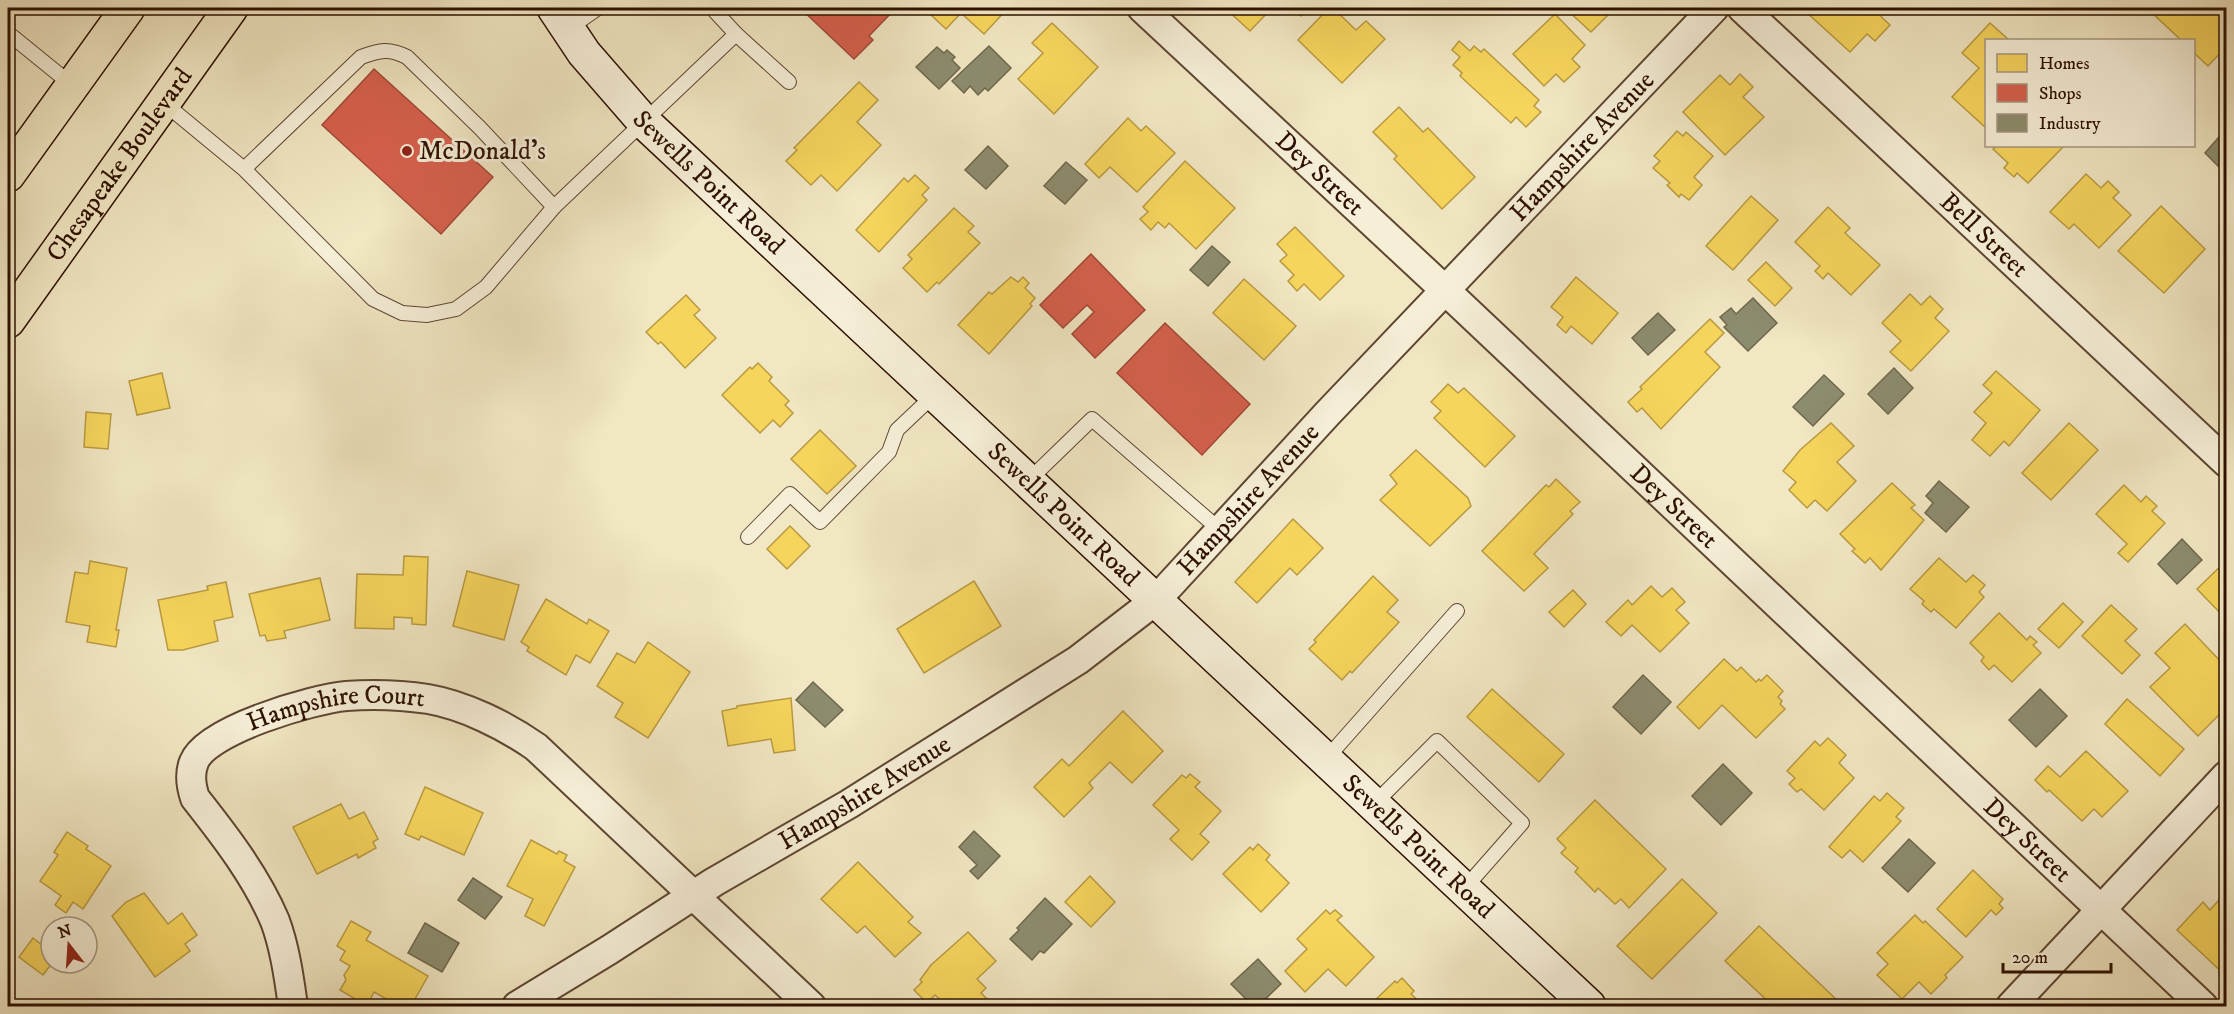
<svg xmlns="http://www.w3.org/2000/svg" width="2234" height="1014" viewBox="0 0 2234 1014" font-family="'IM FELL DW Pica',serif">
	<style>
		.homes { fill: #f6d55c; stroke: #ba9a40; stroke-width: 1.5 }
		.shops { fill: #d6604d; stroke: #a34836; stroke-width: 1.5 }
		.industry { fill: #8c8c6e; stroke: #70674d; stroke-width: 1.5 }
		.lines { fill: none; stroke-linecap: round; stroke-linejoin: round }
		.service-casing { stroke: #5e4631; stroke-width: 16 }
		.minor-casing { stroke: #5e4631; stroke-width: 32 }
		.secondary-casing { stroke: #2d1000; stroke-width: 36 }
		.primary-casing { stroke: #2d1000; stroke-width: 36 }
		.service { stroke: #f6efd8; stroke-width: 14 }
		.minor { stroke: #f6efd8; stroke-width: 28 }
		.secondary { stroke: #f6efd8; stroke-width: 33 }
		.primary { stroke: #f1e7c3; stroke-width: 33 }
		.poi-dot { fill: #8f2418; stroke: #f6efd8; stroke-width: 2 }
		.labels { text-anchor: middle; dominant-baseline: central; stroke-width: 6; stroke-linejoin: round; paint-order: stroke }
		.street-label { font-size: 26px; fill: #2d1000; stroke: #f6efd8 }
		.poi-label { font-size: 26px; fill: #2d1000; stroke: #f6efd8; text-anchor: start }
	</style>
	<rect width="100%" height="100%" fill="#f1e7c3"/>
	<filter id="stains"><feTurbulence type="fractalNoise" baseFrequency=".00333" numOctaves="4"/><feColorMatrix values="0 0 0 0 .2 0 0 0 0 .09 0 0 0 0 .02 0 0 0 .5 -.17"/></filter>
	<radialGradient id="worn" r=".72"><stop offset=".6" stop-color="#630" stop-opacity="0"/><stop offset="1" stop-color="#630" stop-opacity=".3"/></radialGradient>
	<g class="homes">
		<path d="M936,8H1008L984,34L961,13L946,29L930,14Z"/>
		<path d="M1225,8H1272L1250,31Z"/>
		<path d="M1292,8H1309L1301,16Z"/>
		<path d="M1329,8H1333L1356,30L1366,21L1385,39L1342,83L1298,40Z"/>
		<path d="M1565,8H1615L1591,32Z"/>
		<path d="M1804,8H1872L1890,25L1875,41L1867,34L1850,52L1805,11Z"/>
		<path d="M2152,8H2220L2224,11L2219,17L2226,24V47L2208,66L2194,53V40H2181L2149,10Z"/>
		<path d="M1555,14L1585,45L1572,59L1580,67L1564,82L1556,74L1544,86L1513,54Z"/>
		<path d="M1052,23L1098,67L1054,114L1018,79L1043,53L1032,43Z"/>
		<path d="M1990,23L2009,40H1986V128L1952,97L1979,68L1962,53Z"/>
		<path d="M1459,41L1470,51L1474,46L1481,52L1484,49L1539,100L1534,106L1541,112L1526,127L1516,117L1511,123L1460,76L1462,73L1453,65L1460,57L1452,50Z"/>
		<path d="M1740,74L1753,87L1743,97L1764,117L1725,155L1683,112L1720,75L1730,85Z"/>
		<path d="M859,82L878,100L857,122L881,145L837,191L821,175L811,185L786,161L797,150L794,148Z"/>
		<path d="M1399,107L1423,132L1428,128L1475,177L1442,209L1394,159L1397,156L1373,132Z"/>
		<path d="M1128,118L1141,131L1146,126L1175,153L1137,192L1110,167L1099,178L1085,164Z"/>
		<path d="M1677,131L1683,136L1686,132L1713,156L1694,177L1702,185L1689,200L1681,194L1679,197L1667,185L1670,183L1653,168L1660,161L1654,156Z"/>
		<path d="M1997,146H2064L2028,183L2017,173L2014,177L2004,168L2008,163L1993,149Z"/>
		<path d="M1185,161L1235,208L1196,249L1169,223L1165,228L1158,222L1151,230L1140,219L1148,212L1143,207Z"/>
		<path d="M2086,174L2101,188L2108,181L2119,192L2113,198L2131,215L2099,248L2074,224L2069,229L2050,212Z"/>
		<path d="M915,175L929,188L922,195L927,200L879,252L856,230L904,178L908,182Z"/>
		<path d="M1751,196L1778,220L1733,270L1706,246Z"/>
		<path d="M2161,206L2205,249L2164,293L2118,251Z"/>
		<path d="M1828,207L1850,228L1845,233L1880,265L1851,295L1828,273L1823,279L1815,271L1820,266L1795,242Z"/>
		<path d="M954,208L974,226L968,232L980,243L939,284L937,282L927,292L903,268L912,259L908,255Z"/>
		<path d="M1295,227L1344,276L1320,300L1304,284L1297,291L1288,281L1294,275L1280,261L1287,255L1277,244Z"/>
		<path d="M1766,262L1792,288L1775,306L1748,280Z"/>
		<path d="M1011,277L1018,282L1023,277L1029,283L1025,288L1035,298L1030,304L1032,306L989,354L958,325L989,292L992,294Z"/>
		<path d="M1576,277L1618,313L1592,344L1571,326L1566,333L1557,325L1563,317L1551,307Z"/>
		<path d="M1244,279L1296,326L1264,360L1213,313Z"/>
		<path d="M1910,294L1921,305L1930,296L1943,309L1935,318L1949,331L1911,371L1890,352L1901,341L1882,323Z"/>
		<path d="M686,295L700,310L694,315L716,338L685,368L661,342L658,344L646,332Z"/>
		<path d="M1710,319L1724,333L1705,352L1720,367L1661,429L1642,408L1637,412L1628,402L1642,389L1640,387Z"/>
		<path d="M2226,336V350L2219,343Z"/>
		<path d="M758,363L772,377L769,381L789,401L785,405L793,413L780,427L773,420L760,433L722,395L750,367L752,369Z"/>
		<path d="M1996,371L2040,410L2009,446L2004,441L1990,456L1972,440L1986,423L1974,412L1992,393L1983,385Z"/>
		<path d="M162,373L170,408L137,415L129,381Z"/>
		<path d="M1448,384L1458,393L1464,388L1515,436L1485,467L1434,418L1441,411L1431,402Z"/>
		<path d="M86,412L111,414L108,449L84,447Z"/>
		<path d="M1831,423L1854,446L1837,462L1856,481L1827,511L1815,500L1807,508L1789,490L1796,482L1783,471L1800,450Z"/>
		<path d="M2069,423L2098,450L2051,500L2022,473Z"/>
		<path d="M820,430L856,466L827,494L791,459Z"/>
		<path d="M1416,450L1468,498L1471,506L1430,546L1380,500L1397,484L1390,475Z"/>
		<path d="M1556,479L1580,502L1570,511L1573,514L1534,554L1548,568L1524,591L1482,551L1546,485L1549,487Z"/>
		<path d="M1892,483L1915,505L1911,508L1924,520L1881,570L1870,558L1865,563L1852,551L1855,549L1840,534Z"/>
		<path d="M2124,485L2141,502L2146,496L2157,506L2152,511L2165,523L2128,562L2118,553L2127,544L2096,514Z"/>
		<path d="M1293,519L1323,548L1297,575L1290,568L1257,603L1235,582Z"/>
		<path d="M790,526L810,546L787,569L767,549Z"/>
		<path d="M404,556L428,557L426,625L412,624V618L394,617V629L355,628L357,574L403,575Z"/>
		<path d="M1939,558L1966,582L1973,575L1985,585L1979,592L1984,597L1956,628L1934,609L1931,612L1922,604L1924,601L1910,589Z"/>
		<path d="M90,561L127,568L116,630H119L116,647L87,642L90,626L66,622L75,572L88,574Z"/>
		<path d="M2226,561V619L2197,589Z"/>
		<path d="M467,571L519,585L504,640L453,626Z"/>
		<path d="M1373,576L1398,600L1387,612L1399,622L1352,673L1350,671L1342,680L1309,649L1316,642L1314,640Z"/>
		<path d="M320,578L330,620L284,631L286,638L267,641L265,635L260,636L249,594Z"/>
		<path d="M974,581L1001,626L924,673L897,629Z"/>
		<path d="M226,582L233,617L214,621L218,641L183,650H168L158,600L208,590L207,586Z"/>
		<path d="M1651,586L1662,597L1672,588L1685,602L1676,610L1689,623L1660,652L1632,625L1621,636L1606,622L1628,600L1632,605Z"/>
		<path d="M1573,590L1586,604L1564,627L1549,612Z"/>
		<path d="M546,599L587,624L589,619L609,631L590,663L576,655L566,675L527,651L529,647L521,642Z"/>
		<path d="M2063,603L2083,622L2059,648L2038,629Z"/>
		<path d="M2111,605L2137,629L2125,641L2140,655L2122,674L2082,636Z"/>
		<path d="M1999,613L2027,640L2030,636L2037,642L2033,645L2041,653L2012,682L1994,665L1989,670L1981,661L1984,657L1970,643Z"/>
		<path d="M2185,624L2226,667V687L2223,691L2226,694V708L2198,736L2150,687L2170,668L2155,653Z"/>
		<path d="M648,642L690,672L648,738L615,717L623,703L597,686L617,653L635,663Z"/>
		<path d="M1724,659L1737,671L1741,667L1756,682L1759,679L1761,681L1767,675L1783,691L1778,697L1782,701L1780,704L1785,709L1756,738L1722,705L1699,729L1677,707Z"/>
		<path d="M1492,689L1564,754L1539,782L1467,717Z"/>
		<path d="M791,698L795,750L774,753L771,739L728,746L722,711L737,708V706Z"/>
		<path d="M2127,699L2184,749L2160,776L2105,724Z"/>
		<path d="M1123,711L1163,751L1132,783L1110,762L1089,783L1093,788L1064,817L1034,787L1062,759L1069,766Z"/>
		<path d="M1828,738L1846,755L1839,763L1854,778L1824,810L1801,789L1797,792L1789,784L1795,778L1787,771L1815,741L1820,746Z"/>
		<path d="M2086,751L2128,791L2102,817L2094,809L2082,821L2049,790L2047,792L2035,780L2048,766L2060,777Z"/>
		<path d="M1190,774L1200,782L1195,787L1221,811L1200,834L1209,842L1192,860L1170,839L1179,830L1153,805L1182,775L1186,778Z"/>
		<path d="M425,787L483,813L464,855L421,836L419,840L405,834Z"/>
		<path d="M1887,793L1904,808L1896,817L1901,821L1863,862L1850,850L1842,858L1829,847L1874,796L1880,801Z"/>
		<path d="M1595,800L1666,869L1629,908L1621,899L1615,904L1598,888L1595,892L1575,872L1578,868L1561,853L1566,848L1557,839Z"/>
		<path d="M341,804L349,819L364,812L378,839L373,842L376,848L358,858L357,854L317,874L293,827Z"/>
		<path d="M67,832L88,846L86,849L111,866L83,909L73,902L66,913L55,905L61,896L40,881L58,855L54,852Z"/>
		<path d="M531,840L557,854L559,851L567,855L564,861L575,867L544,926L525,916L533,899L507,886Z"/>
		<path d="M1258,844L1270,855L1266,860L1289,883L1261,912L1223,874L1250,847L1253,850Z"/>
		<path d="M858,862L913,917L908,922L921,933L895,957L865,926L857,933L821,899Z"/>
		<path d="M1973,870L2003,899L1999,904L2003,908L1996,915L1991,910L1966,937L1937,909Z"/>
		<path d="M1090,876L1115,902L1091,927L1065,902Z"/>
		<path d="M1682,879L1717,913L1652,979L1617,946Z"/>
		<path d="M2226,892V976L2177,930L2203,902L2210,910Z"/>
		<path d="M144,893L168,924L182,913L197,935L185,944L190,951L155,977L112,916L126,902Z"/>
		<path d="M1326,910L1330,914L1335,910L1342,916L1337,920L1374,957L1346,986L1328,969L1305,992L1285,971L1307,949L1297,939Z"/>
		<path d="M1915,915L1923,923L1925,921L1963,957L1945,975L1947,978L1931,994L1919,982L1902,999L1877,975L1888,964L1877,953Z"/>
		<path d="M351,921L371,932L366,940L428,976L411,1006H399L374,992L367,1006L340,990L346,980L344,975L350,966L340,960L345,951L337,946Z"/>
		<path d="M1759,926L1838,1001L1834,1006H1773L1725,961Z"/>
		<path d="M968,932L996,961L977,979L986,988L981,993L992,1004L989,1006H947L935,995L927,1003L914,990L922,982L920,980L931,965Z"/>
		<path d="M33,938L51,952L52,963L43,975L19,957Z"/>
		<path d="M1402,978L1414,991L1411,994L1424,1006H1369L1395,981L1397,983Z"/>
	</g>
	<g class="shops">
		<path d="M800,8H896L869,36L873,40L854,59Z"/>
		<path d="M374,69L493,177L441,234L322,125Z"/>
		<path d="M1091,254L1145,310L1095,358L1072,334L1094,312L1087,305L1063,328L1040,305Z"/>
		<path d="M1165,323L1250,404L1202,455L1117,373Z"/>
	</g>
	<g class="industry">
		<path d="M989,46L1011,68L988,91L985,88L978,95L970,86L964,93L952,81Z"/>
		<path d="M937,47L944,53L947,50L955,57L952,60L960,68L939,89L916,67Z"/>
		<path d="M2226,129V174L2205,153Z"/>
		<path d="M988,146L1008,166L986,189L965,170Z"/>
		<path d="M1066,162L1087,180L1065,204L1044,186Z"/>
		<path d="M1212,246L1230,262L1208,286L1190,270Z"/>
		<path d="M1753,298L1777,323L1748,351L1724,327L1727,325L1720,317L1731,308L1736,314Z"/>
		<path d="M1658,313L1675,330L1648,355L1632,338Z"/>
		<path d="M1894,368L1913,388L1888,414L1868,394Z"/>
		<path d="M1824,375L1844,394L1813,426L1793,407Z"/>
		<path d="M1939,481L1969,507L1946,532L1925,513L1933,503L1926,496Z"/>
		<path d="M2182,539L2202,560L2177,584L2158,564Z"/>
		<path d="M1643,675L1671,702L1641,734L1613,707Z"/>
		<path d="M813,682L843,710L825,727L796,700Z"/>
		<path d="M2040,689L2067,716L2036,747L2009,720Z"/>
		<path d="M1723,764L1752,793L1721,825L1692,796Z"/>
		<path d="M974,831L1000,856L978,879L970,871L977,865L959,847Z"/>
		<path d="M1909,839L1935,863L1908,892L1882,868Z"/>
		<path d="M473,878L502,897L485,919L458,900Z"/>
		<path d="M1045,898L1072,924L1044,953L1040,951L1032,960L1010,939L1019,930L1017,928Z"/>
		<path d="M425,923L459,943L442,972L408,953Z"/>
		<path d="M1258,959L1281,984L1258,1006H1253L1231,984Z"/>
	</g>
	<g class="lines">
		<defs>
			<g id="service">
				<path d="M712,8L736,34L789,82"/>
				<path d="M568,29L598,8"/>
				<path d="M8,33L72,85"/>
				<path d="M164,103L244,169L373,299L402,313L427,315L456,309L486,287L554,207L480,128L407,57C389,48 380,50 361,57L244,169"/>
				<path d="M554,207L736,34"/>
				<path d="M1029,480L1092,419L1220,530"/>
				<path d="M748,537L790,494L820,522L889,452L897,430L934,395"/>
				<path d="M1326,759L1457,611"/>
				<path d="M1374,804L1437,741L1522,823L1464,889"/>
			</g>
			<g id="minor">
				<path id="s1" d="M1142,8L1446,291L2203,1006"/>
				<path id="s2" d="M1742,8L2226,462"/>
				<path id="s3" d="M293,1006C289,978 285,948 275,921C256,876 225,836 195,798C191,786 189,774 194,762C206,730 313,699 346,696C373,694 401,695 428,699C464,705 506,726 536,747L811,1006"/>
				<path id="s4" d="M517,1006L609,950L714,882L849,804L1078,660L1156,600L1328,413L1714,8"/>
				<path d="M2011,1006L2226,776"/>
			</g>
			<g id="secondary">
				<path id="s5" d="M554,8L584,53L644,122L1589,1006"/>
			</g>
			<g id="primary">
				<path d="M8,175L128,8"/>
				<path id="s6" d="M8,321L231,8"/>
			</g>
		</defs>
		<use href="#service" class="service-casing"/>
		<use href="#minor" class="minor-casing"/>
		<use href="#secondary" class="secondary-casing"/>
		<use href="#primary" class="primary-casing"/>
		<use href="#service" class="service"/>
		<use href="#minor" class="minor"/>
		<use href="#secondary" class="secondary"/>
		<use href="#primary" class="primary"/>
	</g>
	<circle class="poi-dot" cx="407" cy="151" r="6"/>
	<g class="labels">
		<g class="street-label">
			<text stroke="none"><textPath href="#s4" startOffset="1380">Hampshire Avenue</textPath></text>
			<text stroke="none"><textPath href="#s6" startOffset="192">Chesapeake Boulevard</textPath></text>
			<text stroke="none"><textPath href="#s1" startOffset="243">Dey Street</textPath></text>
			<text stroke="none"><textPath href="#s5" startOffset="234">Sewells Point Road</textPath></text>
			<text stroke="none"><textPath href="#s2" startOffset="332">Bell Street</textPath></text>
			<text stroke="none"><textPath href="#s4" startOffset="894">Hampshire Avenue</textPath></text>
			<text stroke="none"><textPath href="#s1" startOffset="729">Dey Street</textPath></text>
			<text stroke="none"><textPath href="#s5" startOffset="720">Sewells Point Road</textPath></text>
			<text stroke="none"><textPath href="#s3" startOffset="429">Hampshire Court</textPath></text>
			<text stroke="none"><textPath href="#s4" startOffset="408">Hampshire Avenue</textPath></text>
			<text stroke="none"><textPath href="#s1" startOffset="1215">Dey Street</textPath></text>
			<text stroke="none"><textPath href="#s5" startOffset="1206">Sewells Point Road</textPath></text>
		</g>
		<g class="poi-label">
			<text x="419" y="151">McDonald's</text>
		</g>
	</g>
	<rect width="2234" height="1014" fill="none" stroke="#f1e7c3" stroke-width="30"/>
	<rect x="9" y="9" width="2216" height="996" fill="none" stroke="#2d1000" stroke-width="3"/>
	<rect x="15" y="15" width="2204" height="984" fill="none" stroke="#2d1000" stroke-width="1.5"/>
	<rect x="1985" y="39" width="210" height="108" fill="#f6efd8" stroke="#a69682" stroke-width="1.5"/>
	<rect x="1997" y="54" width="30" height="18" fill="#f6d55c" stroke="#a69682" stroke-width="1.5"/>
	<text x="2039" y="69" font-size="18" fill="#2d1000">Homes</text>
	<rect x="1997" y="84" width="30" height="18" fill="#d6604d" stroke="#a69682" stroke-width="1.5"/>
	<text x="2039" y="99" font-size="18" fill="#2d1000">Shops</text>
	<rect x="1997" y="114" width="30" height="18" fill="#8c8c6e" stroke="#a69682" stroke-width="1.5"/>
	<text x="2039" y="129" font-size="18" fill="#2d1000">Industry</text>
	<g transform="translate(69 945) rotate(343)"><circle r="28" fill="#f6efd8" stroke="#a69682" stroke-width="1.5"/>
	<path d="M0-4.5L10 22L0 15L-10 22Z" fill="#8f2418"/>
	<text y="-9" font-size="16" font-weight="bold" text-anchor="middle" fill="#2d1000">N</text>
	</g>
	<path d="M2003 963v9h108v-9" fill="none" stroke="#2d1000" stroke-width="3"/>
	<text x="2012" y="963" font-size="18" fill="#2d1000" stroke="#f6efd8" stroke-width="4.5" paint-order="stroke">20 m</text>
	<rect width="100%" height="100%" filter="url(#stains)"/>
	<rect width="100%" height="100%" fill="url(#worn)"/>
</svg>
